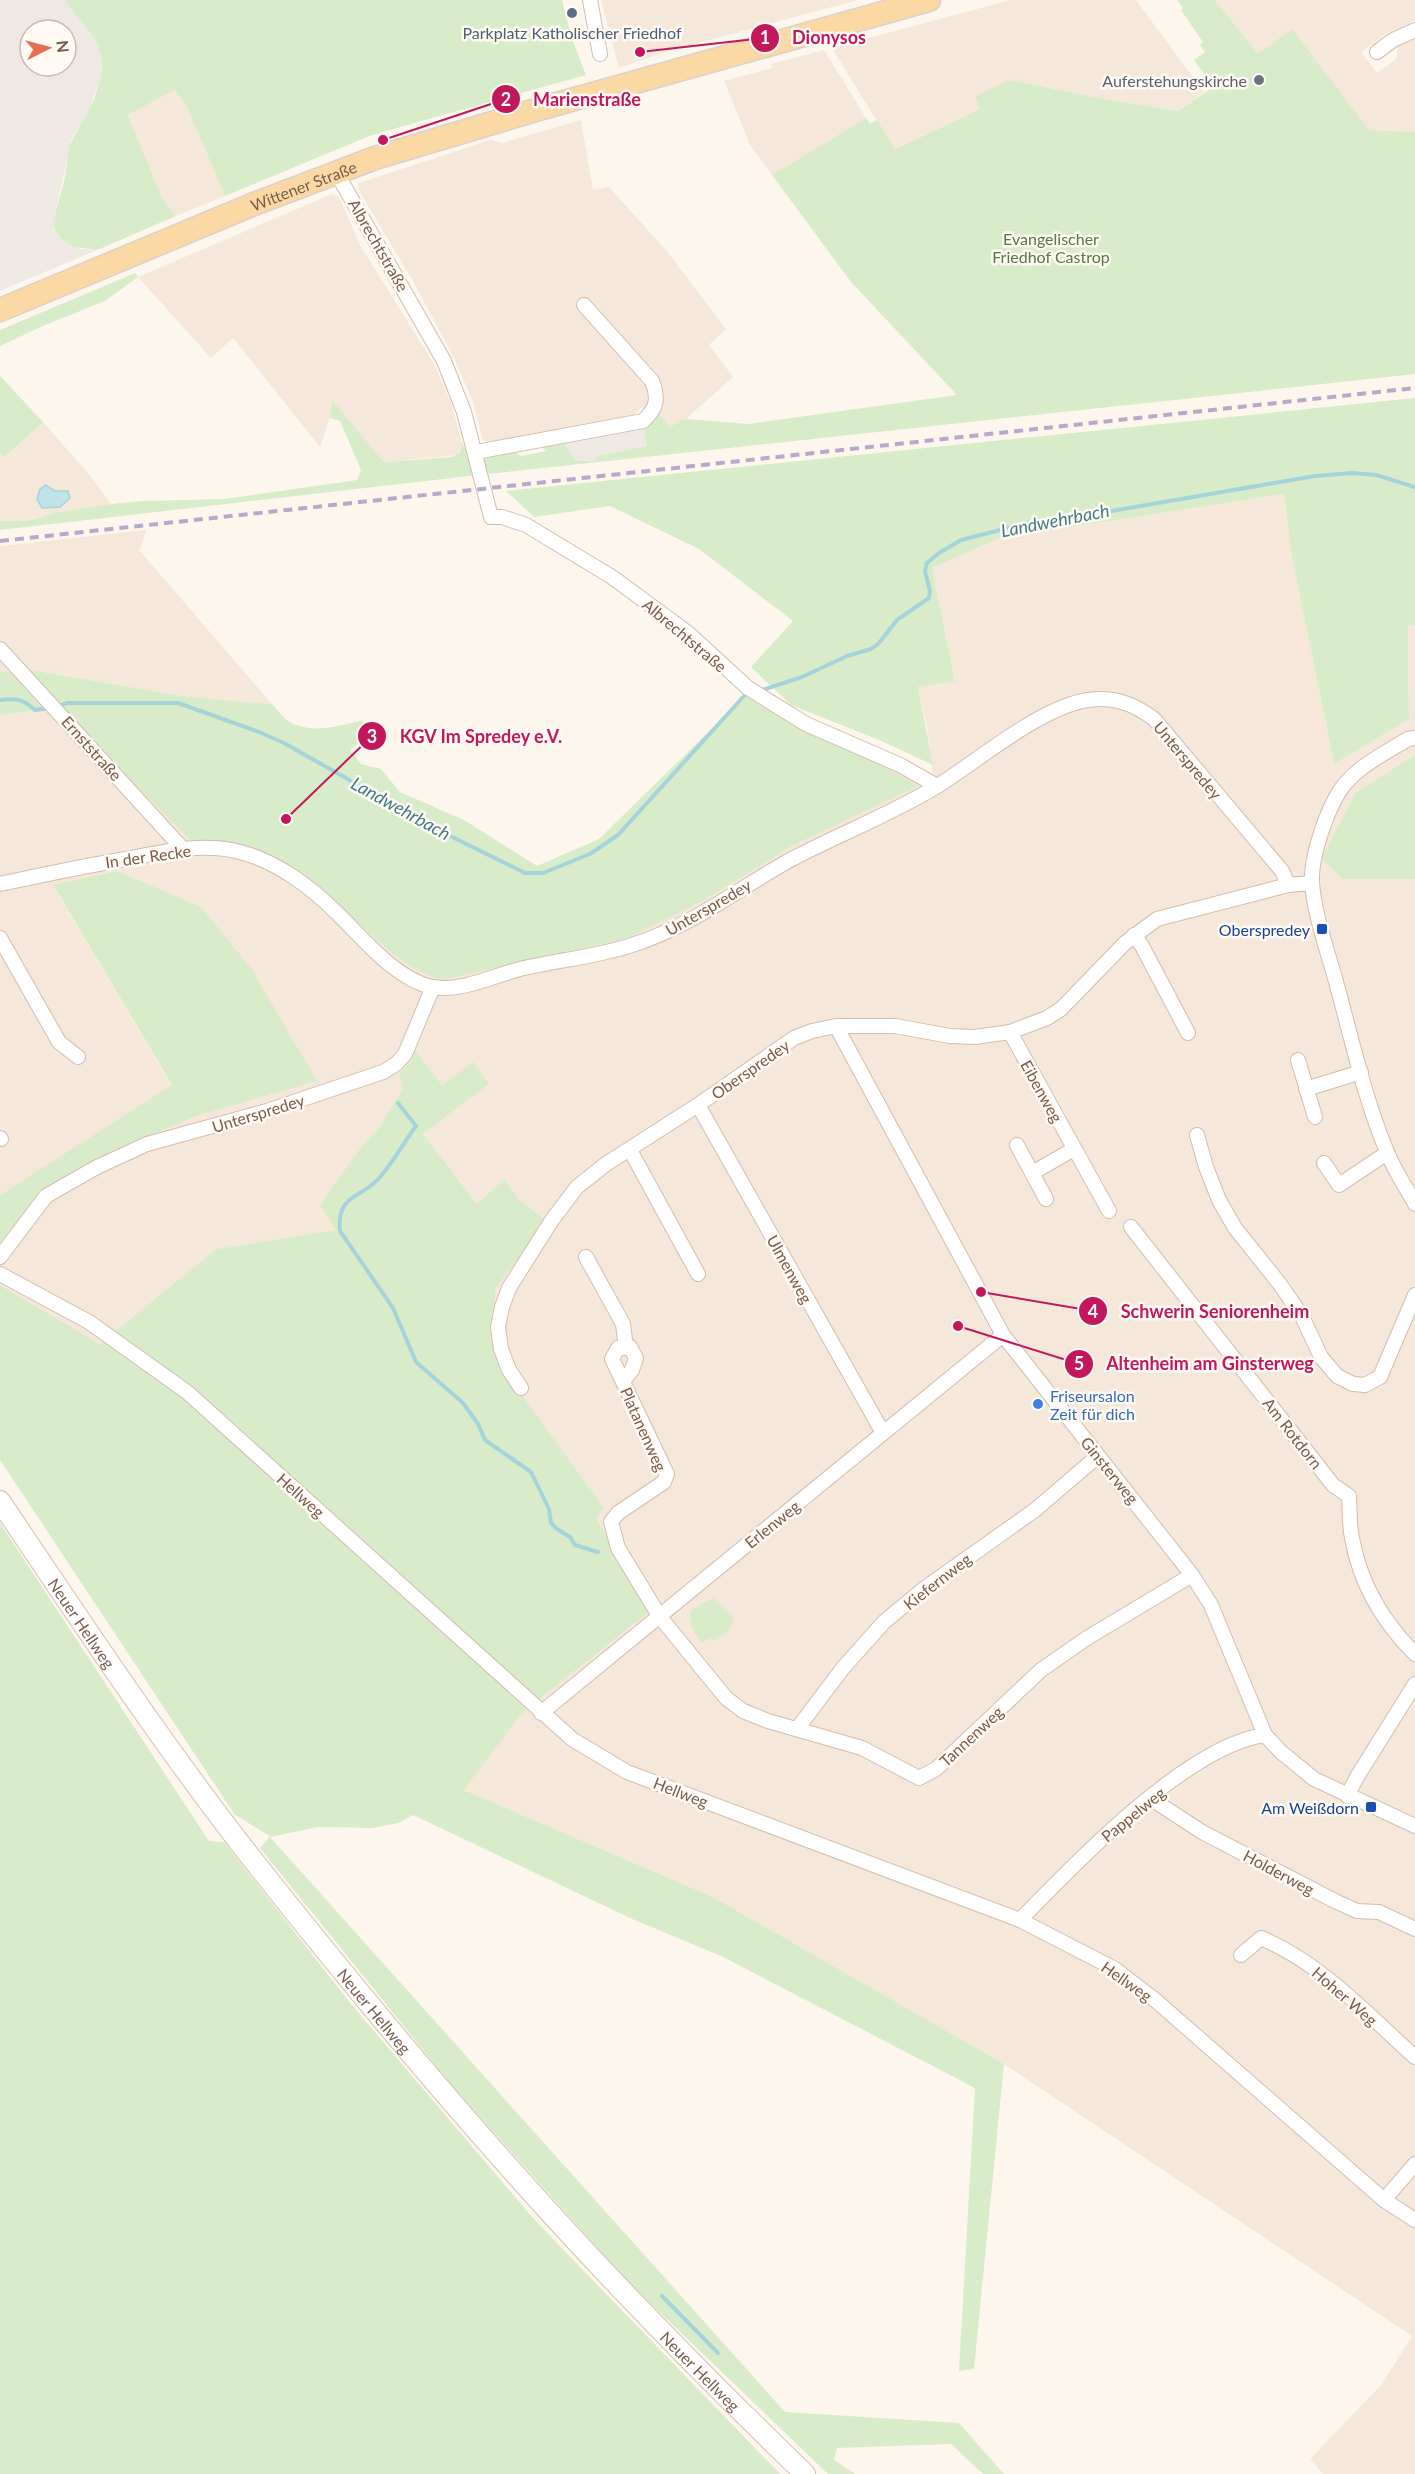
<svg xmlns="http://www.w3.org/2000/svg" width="1415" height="2474" viewBox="0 0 1415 2474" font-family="Lato,sans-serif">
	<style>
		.residential { fill: #f5e8da }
		.industrial { fill: #efe9e4; fill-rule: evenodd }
		.green { fill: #d8ecc9 }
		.water { fill: #bfe3e8; stroke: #a5d3da; stroke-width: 1.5 }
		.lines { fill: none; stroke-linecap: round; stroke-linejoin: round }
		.stream { stroke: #a5d3da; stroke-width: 4 }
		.street-casing { stroke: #d1beb0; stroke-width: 16 }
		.secondary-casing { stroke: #d6c0b0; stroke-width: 22 }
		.primary-casing { stroke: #dad1cd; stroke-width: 25 }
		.street { stroke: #fff; stroke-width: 14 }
		.secondary { stroke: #fff; stroke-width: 20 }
		.primary { stroke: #fbd9a5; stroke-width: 22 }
		.rail { stroke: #b9a8c9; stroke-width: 4; stroke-dasharray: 9 6; stroke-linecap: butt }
		.service-dot { fill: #5c6f8a; stroke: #fffaf3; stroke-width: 2 }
		.worship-dot { fill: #6b7280; stroke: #fffaf3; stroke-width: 2 }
		.transit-dot { fill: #1a4fb4; stroke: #fffaf3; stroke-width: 2 }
		.shop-dot { fill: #3f7fe0; stroke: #fffaf3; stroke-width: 2 }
		.labels { text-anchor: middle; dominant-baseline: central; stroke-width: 5; stroke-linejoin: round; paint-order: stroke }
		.service-label { font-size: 16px; fill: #4e5e75; stroke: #fffaf3 }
		.worship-label { font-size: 16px; fill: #5b616d; stroke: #fffaf3; text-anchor: end }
		.street-label { font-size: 16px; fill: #7a5c4d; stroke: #fffaf3 }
		.park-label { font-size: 16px; fill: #537a41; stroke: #fffaf3 }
		.transit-label { font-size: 16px; fill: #164399; stroke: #fffaf3; text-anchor: end }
		.shop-label { font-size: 16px; fill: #366cbe; stroke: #fffaf3; text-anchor: start }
		.water-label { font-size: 18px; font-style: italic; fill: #437c86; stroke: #fffaf3 }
		.leader { fill: none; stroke: #c2185b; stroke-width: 2 }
		.callout-dot { fill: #c2185b; stroke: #fffaf3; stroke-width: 2 }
		.mark-label { font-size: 18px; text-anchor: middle; font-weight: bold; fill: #fff }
		.callout-label { font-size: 18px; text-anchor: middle; font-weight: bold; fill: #c2185b; stroke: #fffaf3; stroke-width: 5; stroke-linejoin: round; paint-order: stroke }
	</style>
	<rect width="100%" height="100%" fill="#fdf6ec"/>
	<g class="residential">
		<path d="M601,0H858L668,51L619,68Z"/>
		<path d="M1010,0H1136L1204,92L1178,111L1099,98L1010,80L980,109L894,149L832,48Z"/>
		<path d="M1215,0H1415V21L1387,33L1361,52L1377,73L1396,59L1398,46L1415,39V132L1369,130L1292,30L1258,55Z"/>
		<path d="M824,50L866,118L772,175L750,145L724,81L772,68L771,64Z"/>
		<path d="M174,89L185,103L225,196L176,216L162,198L128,115Z"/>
		<path d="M581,120L593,190L609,187L666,250L726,329L709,345L733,377L686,419L679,420L671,427L657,412L642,407L635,414L628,417L503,441H483L473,402L454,358L413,281L358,189L359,183L490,140L502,143Z"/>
		<path d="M332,194L339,197L360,245L434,364L452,405L462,444L457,455L384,462L332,401L330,418L320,447L233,338L211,358L138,277Z"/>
		<path d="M43,422L88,473L111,504L58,512L28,521H0V453L5,458Z"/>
		<path d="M1284,494L1292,556L1334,764L1409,719L1408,626L1415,625V755L1355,793L1343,879H1415V2474H1323L1310,2459L1382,2384L1412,2336L1004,2064L713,1897L464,1790L523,1712L649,1612L596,1517L497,1355L495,1289L547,1221L519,1200L504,1179L477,1204L423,1134L489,1084L473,1063L442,1085L415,1050L411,1062L399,1073L404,1088L378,1129L361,1147L322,1205L337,1230L216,1249L100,1344L0,1285V1246L38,1198L128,1145L194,1117L317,1081L53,886L172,1086L0,1195V715L59,708L237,846L353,920L395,956L416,970L708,898L792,846L917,786L876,761L933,779L928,732L918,687L955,680L932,568L1000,538Z"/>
		<path d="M146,530L140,551L272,704L190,697L32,670L0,672V546Z"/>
	</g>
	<g class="industrial">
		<path d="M0,0H64L96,40L102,59V72L89,111L72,138L53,222L55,232L61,239L81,249L97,250L0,291ZM30,30H66V66H30Z"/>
		<path d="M644,425L648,446L597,456L595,461H577L562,443Z"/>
	</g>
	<g class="green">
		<path d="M64,0H562L571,36L586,75L372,135L225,196L185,103L174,90L128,115L162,198L176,216L97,250L75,247L61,239L55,231L53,222L65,177L69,146L94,100L102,72V59L96,40Z"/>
		<path d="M1177,0H1215L1258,54L1292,29L1369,130L1415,132V374L488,474L484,460L487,454L512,450L521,456L546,451L541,446L563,443L577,461H595L597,456L647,446L644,425L657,412L671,427L679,420L686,419L748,424L957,395L851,282L772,175L866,118L870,124L877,120L895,149L980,109L975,96L1010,80L1099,98L1178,111L1213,87L1194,60L1205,52L1200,45L1203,42L1181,10L1183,8Z"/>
		<path d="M135,273L138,277L105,301L43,326L0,346V330Z"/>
		<path d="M0,376L43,422L4,458L0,453Z"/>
		<path d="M1415,398V625L1408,626L1409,719L1334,764L1292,556L1284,494L1000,538L932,568L955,681L918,687L933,765L879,740L791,705L751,667L793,621L699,549L610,506L534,517L506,491Z"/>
		<path d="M332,400L384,462L453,457L460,452L462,442L478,475L0,530V521H28L58,512L111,504L143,501L225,499L357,480L361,470L340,421L330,418Z"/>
		<path d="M31,670L190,697L272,704C277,709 282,717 288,721C312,735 339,726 363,720L365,738L350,750L361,764L381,769L400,792L464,820L537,866L599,839L746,695C803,726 862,752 918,786L792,846L708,898L628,938L442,980L416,970L395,956L306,878L192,842L59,708L0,715V672Z"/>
		<path d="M1415,755V879H1343L1322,858L1355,793Z"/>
		<path d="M117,871L201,907L251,968L317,1081L194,1117L128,1145L38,1198L0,1246V1195L172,1085L53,885Z"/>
		<path d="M415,1050L442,1085L473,1062L489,1084L423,1134L477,1204L504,1179L519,1200L547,1221L495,1289L497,1355L521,1394L604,1508L596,1517L649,1612L523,1712L464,1790L713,1897L1004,2064L974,2369L959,2371L975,2088L721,1956L630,1918L413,1815L398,1823L372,1828L318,1827L270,1837L785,2412L959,2423L1004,2474H983L951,2444L837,2448L834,2460L855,2474H828L629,2283L453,2087L260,1848L270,1836L235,1815L0,1460V1285L100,1344L216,1249L336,1230L320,1205L361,1147L378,1129L403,1089L399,1073L411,1062Z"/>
		<path d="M0,1523L209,1841L224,1842L351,2004L532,2217L780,2474H0Z"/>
		<path d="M713,1598L734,1619L729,1631L714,1641L710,1638L702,1643C694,1632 688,1624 691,1610Z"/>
	</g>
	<path class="water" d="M46,485L55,491H68L70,498L60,507L42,508L37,499L40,489Z"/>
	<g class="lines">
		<g class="stream">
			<path d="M762,690L802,677L847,656L871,649L879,643L897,620L929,598L930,591L925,571L927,563L939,553L961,540L1031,522L1100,513L1315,476L1352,473L1376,475L1415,487"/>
			<path d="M0,700C16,698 23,699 35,710L51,708"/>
			<path d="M59,706L67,703H178L259,732L284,743L436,829L525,873H543L590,854L618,835L744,696"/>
			<path d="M398,1103L416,1126C404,1142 394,1161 381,1176C363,1199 336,1193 340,1231L393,1308L416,1362L463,1403L478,1424L485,1440L531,1472L549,1509L551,1523L557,1529L570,1537L575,1545L598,1552"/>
			<path d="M662,2296L718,2353"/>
		</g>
		<defs>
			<g id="street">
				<path d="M590,0L600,54"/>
				<path d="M1377,52L1393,40L1415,30"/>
				<path d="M336,172L444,361L464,412L491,517H502L526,525L612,577L688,633L748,688L806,724L900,765L937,786"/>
				<path d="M476,452L643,421C657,408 659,399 652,381L584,305"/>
				<path d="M0,649L182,848"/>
				<path d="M1415,738L1408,739C1382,755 1349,770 1335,799C1324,820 1311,858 1312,881C1313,909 1327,950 1335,978C1351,1036 1364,1097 1387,1152C1394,1170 1406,1187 1415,1204"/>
				<path d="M0,884C42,875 84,866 126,859C163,852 203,842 240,852C276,861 311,887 337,913C363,938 395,979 432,987C461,992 493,976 520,969C557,960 596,957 632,945C690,927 738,889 790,860C839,834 892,814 939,785C980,759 1041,707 1088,700C1114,696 1134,704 1154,719L1282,871L1288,885"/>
				<path d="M1134,935L1142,946L1188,1033"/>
				<path d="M0,938L59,1042L78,1057"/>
				<path d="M836,1026L1003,1335L1192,1575L1211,1605L1265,1735L1281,1752L1314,1779L1415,1826"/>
				<path d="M1010,1032L1109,1211"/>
				<path d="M1298,1060L1315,1117"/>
				<path d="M1306,1089L1361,1072"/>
				<path d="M698,1105L883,1433"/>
				<path d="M1197,1135L1206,1167L1219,1200L1235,1228L1279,1283L1302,1316L1321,1357L1337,1376L1353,1384L1365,1385L1380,1377L1415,1295"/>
				<path d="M0,1138L1,1139"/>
				<path d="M1017,1145L1046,1199"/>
				<path d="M630,1150L698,1274"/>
				<path d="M1324,1163L1339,1185L1387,1153"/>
				<path d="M1032,1173L1074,1149"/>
				<path d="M1131,1227L1333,1485L1349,1496C1350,1510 1349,1524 1352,1538C1360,1583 1383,1622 1415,1654"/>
				<path d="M0,1257L46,1196L97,1167L147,1144L267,1111L383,1072L396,1064L405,1054L433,987"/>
				<path d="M586,1257L623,1324L626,1348"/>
				<path d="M0,1274L89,1322L187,1392L572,1739L627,1772L1020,1920L1115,1969L1154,1999L1384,2200L1415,2220"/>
				<path d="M623,1381L632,1370L636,1358L630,1347L618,1348L612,1359L667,1474L664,1482L618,1513L611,1522L618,1548L660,1617L726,1698L743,1711L768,1721L862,1748L919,1778L936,1769L1041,1670L1087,1638L1192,1575"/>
				<path d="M521,1388L509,1370L501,1349L498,1327L502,1307L509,1288L552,1220L577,1187L606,1164L698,1105L794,1038L812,1031L836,1026H895L950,1036L975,1037L1010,1032L1047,1018L1061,1009L1125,943L1157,919L1288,885L1312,883"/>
				<path d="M541,1713L1003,1335"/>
				<path d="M797,1729L843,1668L884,1622L925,1588L1035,1510L1098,1456"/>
				<path d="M1347,1796L1357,1777L1415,1684"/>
				<path d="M1150,1798L1202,1832L1335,1901L1357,1911L1379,1912L1415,1929"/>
				<path d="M1020,1920C1074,1864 1188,1745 1265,1735"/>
				<path d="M1241,1955L1261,1938C1321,1963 1367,2014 1415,2057"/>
				<path d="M1384,2200L1415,2164"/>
			</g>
			<g id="secondary">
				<path id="s1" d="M0,1501C80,1620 160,1741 249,1855C346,1978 446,2099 552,2215C633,2304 718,2390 805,2474"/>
			</g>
			<g id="primary">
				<path id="s2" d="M0,310L254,204L375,158L539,109L929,0"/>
			</g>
		</defs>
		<use href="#street" class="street-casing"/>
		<use href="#secondary" class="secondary-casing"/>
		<use href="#primary" class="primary-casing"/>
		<use href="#street" class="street"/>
		<use href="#secondary" class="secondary"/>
		<use href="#primary" class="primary"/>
		<path class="rail" d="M0,541L1415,388"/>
	</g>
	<circle class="service-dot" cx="572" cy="13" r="6"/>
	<circle class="worship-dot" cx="1259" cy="80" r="6"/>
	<g class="transit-dot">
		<rect x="1316" y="923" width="12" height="12" rx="3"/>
		<rect x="1365" y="1801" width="12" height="12" rx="3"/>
	</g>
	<circle class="shop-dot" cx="1038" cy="1404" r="6"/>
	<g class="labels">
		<g class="service-label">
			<text x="572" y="32">Parkplatz Katholischer Friedhof</text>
		</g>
		<g class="worship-label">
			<text x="1247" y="80">Auferstehungskirche</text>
		</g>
		<g class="street-label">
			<text stroke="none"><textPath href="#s2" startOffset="328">Wittener Straße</textPath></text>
			<text transform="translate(379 245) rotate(60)">Albrechtstraße</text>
			<text transform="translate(685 635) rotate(40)">Albrechtstraße</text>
			<text transform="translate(92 748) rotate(48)">Ernststraße</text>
			<text transform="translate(1188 760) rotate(50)">Unterspredey</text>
			<text transform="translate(148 856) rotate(-8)">In der Recke</text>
			<text transform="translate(708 907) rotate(-30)">Unterspredey</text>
			<text transform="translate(750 1069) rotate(-35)">Oberspredey</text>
			<text transform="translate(1042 1091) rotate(61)">Eibenweg</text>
			<text transform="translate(258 1113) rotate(-17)">Unterspredey</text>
			<text transform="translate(790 1269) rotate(61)">Ulmenweg</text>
			<text transform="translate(644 1429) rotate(66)">Platanenweg</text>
			<text transform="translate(1293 1433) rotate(52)">Am Rotdorn</text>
			<text transform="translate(1110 1470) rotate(51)">Ginsterweg</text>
			<text transform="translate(301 1495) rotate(42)">Hellweg</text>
			<text transform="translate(772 1524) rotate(-39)">Erlenweg</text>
			<text transform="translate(937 1581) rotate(-38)">Kiefernweg</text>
			<text stroke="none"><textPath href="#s1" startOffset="147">Neuer Hellweg</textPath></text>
			<text transform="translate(971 1736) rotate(-43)">Tannenweg</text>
			<text transform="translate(681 1792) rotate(21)">Hellweg</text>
			<text transform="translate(1133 1814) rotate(-39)">Pappelweg</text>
			<text transform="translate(1279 1872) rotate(28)">Holderweg</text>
			<text transform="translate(1127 1981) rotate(35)">Hellweg</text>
			<text transform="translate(1345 1996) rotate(41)">Hoher Weg</text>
			<text stroke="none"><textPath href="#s1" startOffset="633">Neuer Hellweg</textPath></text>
			<text stroke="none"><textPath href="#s1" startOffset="1119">Neuer Hellweg</textPath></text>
		</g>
		<g class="park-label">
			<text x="1051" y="238">Evangelischer<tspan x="1051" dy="18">Friedhof Castrop</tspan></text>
		</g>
		<g class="transit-label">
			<text x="1310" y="929">Oberspredey</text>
			<text x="1359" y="1807">Am Weißdorn</text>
		</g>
		<g class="shop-label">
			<text x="1050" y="1395">Friseursalon<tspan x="1050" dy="18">Zeit für dich</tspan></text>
		</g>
		<g class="water-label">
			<text transform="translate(1055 520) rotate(-11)">Landwehrbach</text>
			<text transform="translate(401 808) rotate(29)">Landwehrbach</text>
		</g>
	</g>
	<path class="leader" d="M640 52L765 38M383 140L506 99M286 819L372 736M981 1292L1093 1311M958 1326L1079 1364"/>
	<g class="callout-dot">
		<circle cx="640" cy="52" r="6"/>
		<circle cx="383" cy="140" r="6"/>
		<circle cx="286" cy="819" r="6"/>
		<circle cx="981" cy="1292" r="6"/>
		<circle cx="958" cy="1326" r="6"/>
		<circle cx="765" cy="38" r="15"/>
		<circle cx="506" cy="99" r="15"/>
		<circle cx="372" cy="736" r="15"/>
		<circle cx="1093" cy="1311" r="15"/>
		<circle cx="1079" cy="1364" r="15"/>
	</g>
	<g class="mark-label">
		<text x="765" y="44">1</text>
		<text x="506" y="106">2</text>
		<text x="372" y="743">3</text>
		<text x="1093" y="1318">4</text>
		<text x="1079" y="1370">5</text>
	</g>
	<g class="callout-label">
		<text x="829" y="44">Dionysos</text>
		<text x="587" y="106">Marienstraße</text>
		<text x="481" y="743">KGV Im Spredey e.V.</text>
		<text x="1215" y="1318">Schwerin Seniorenheim</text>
		<text x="1210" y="1370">Altenheim am Ginsterweg</text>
	</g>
	<g transform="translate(48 48) rotate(84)"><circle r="28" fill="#fffaf3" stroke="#cabbb1" stroke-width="1.5"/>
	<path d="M0-4.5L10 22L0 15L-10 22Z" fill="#e76f51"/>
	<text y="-9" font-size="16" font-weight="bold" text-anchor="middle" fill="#7a5c4d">N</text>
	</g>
</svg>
